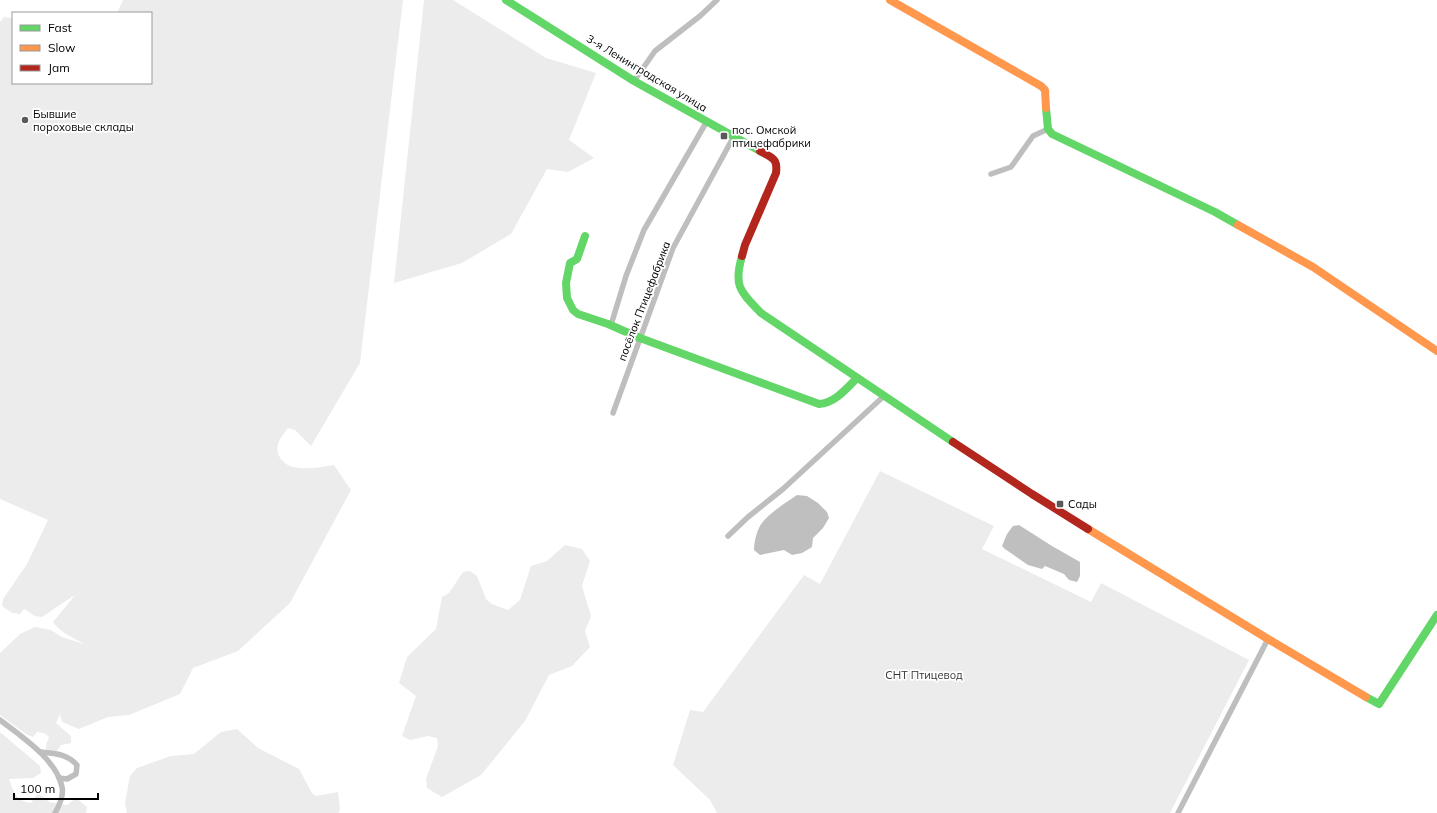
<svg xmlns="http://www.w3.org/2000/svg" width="1437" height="813" viewBox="0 0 1437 813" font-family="Mulish,sans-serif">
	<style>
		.green { fill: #ececec }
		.water { fill: #bfbfbf }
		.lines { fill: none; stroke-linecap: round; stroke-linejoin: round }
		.street { stroke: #bebebe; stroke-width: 5.5 }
		.fast { stroke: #63d668; stroke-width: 8 }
		.slow { stroke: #ff974d; stroke-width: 8 }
		.jam { stroke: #b3261e; stroke-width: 8 }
		.poi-dot { fill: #595959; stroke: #fff; stroke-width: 1.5 }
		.labels { text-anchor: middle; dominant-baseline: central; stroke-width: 3.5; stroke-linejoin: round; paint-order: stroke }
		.street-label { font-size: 11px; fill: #000; stroke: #fff }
		.poi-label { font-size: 11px; fill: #000; stroke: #fff; text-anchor: start }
		.park-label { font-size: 11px; fill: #333; stroke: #fff }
	</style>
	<rect width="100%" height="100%" fill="#fff"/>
	<g class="green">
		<path d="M123,0H403L360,363L311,446L295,430L288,428C285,432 280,438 278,444C275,455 283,464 293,467C306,470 321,467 334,465L351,490L290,603L238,651L193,668L180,694L129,715L108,717L79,729L62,722L60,714L56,723L71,736V743L61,745L56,752L46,751V745L49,737L44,733L37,732L33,737L26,734L0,715V653L20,634L35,627L51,630L62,637L84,644C74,638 59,632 53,622L75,595L42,617L35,616L24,609L20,614L12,613L2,606L3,599L27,564L48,520L0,499V22L4,17L13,18V83H151V13H117Z"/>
		<path d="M424,0H453L546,58L596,73L569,140L594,158L568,172L547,169L511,234L462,263L394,283Z"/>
		<path d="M880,471L994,526L982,549L1091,602L1101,583L1249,660L1170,813H717L710,800L673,765L690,710L703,712L804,575L820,584Z"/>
		<path d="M565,545L582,549L590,561L582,586L591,616L585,631L590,647L572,666L549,675L525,721L481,775L442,797L427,788L426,779L438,746L437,738L428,736L410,740L402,736L416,696L399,683L407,657L436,629L442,597L449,593L463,572L470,571L477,576L486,599L492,604L508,610L520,600L531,566L547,561Z"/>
		<path d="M237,729L258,748L299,769L312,793L316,796L338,792L340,810L338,813H127L125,803L130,776L137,768L171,756L194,754L221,732Z"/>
		<path d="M0,732L40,766L41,773L33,778L9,779C13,791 16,801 31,803L38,793L49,802L67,805L76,798L87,807L86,813H0Z"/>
	</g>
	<g class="water">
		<path d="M797,495L807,496L818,503L827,512L829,518L823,528L813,538L812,547L802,553L792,555L784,550L760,555L754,550C754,542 757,529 762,523C769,513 787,502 797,495Z"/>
		<path d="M1019,525L1052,546L1080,562V576L1077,582L1069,580L1064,574L1045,566L1042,569L1028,565L1005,549L1002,546L1007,534L1013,526Z"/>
	</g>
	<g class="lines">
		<g class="street">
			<path d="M634,81L655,51L700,16L717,0"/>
			<path d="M991,174L1011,167L1033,136L1048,129"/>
			<path d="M611,325L626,276L644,230L707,121"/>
			<path d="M613,413L673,248L734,136"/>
			<path d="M728,536L748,517L783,489L884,396"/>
			<path d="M0,720C21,736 57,760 62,787C64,795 59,806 55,813"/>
			<path d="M40,752C55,754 66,753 77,765L76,774L67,779L59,778"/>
			<path d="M1178,813L1268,639"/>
		</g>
		<g class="fast">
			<path d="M506,0L634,81L760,151"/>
			<path d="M1046,108L1048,129L1052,134L1215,212L1238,225"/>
			<path d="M585,236L577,259L570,263L566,283L567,298L573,310L578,314L608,324L640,338L819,404C835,403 847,388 857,378"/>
			<path d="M742,256C733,287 741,292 761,313L953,442"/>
			<path d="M1366,697L1379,704L1437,615"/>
		</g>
		<g class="slow">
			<path d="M890,0L1041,86L1045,90L1046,108"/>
			<path d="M1238,225L1313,267L1437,351"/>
			<path d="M1088,529L1268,639L1366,697"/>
		</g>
		<g class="jam">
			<path d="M742,256L745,245L776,173C778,158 772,158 760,151"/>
			<path d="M953,442L1032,494L1088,529"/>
		</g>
	</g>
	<g class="poi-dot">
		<circle cx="25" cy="120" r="4"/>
		<rect x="720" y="132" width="8" height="8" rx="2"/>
		<rect x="1056" y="500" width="8" height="8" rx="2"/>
	</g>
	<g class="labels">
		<g class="street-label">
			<text transform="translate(647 73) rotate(31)">3-я Ленинградская улица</text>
			<text transform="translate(644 301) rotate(-69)">посёлок Птицефабрика</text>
		</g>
		<g class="poi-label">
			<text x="33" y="114">Бывшие<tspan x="33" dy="13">пороховые склады</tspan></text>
			<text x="732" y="130">пос. Омской<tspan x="732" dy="13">птицефабрики</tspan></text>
			<text x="1068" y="504">Сады</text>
		</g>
		<g class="park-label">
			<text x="924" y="675">СНТ Птицевод</text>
		</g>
	</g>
	<rect x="12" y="12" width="140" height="72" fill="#ffffff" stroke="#999999"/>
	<rect x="20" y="25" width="20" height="6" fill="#63d668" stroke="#999999"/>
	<text x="48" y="32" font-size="12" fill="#000000">Fast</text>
	<rect x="20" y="45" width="20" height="6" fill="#ff974d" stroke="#999999"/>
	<text x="48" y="52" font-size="12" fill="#000000">Slow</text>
	<rect x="20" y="65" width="20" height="6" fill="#b3261e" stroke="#999999"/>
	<text x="48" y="72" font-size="12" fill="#000000">Jam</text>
	<path d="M14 793v6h84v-6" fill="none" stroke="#000000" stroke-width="2"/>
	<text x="20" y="793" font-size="12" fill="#000000" stroke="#ffffff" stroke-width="3" paint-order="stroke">100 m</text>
</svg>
